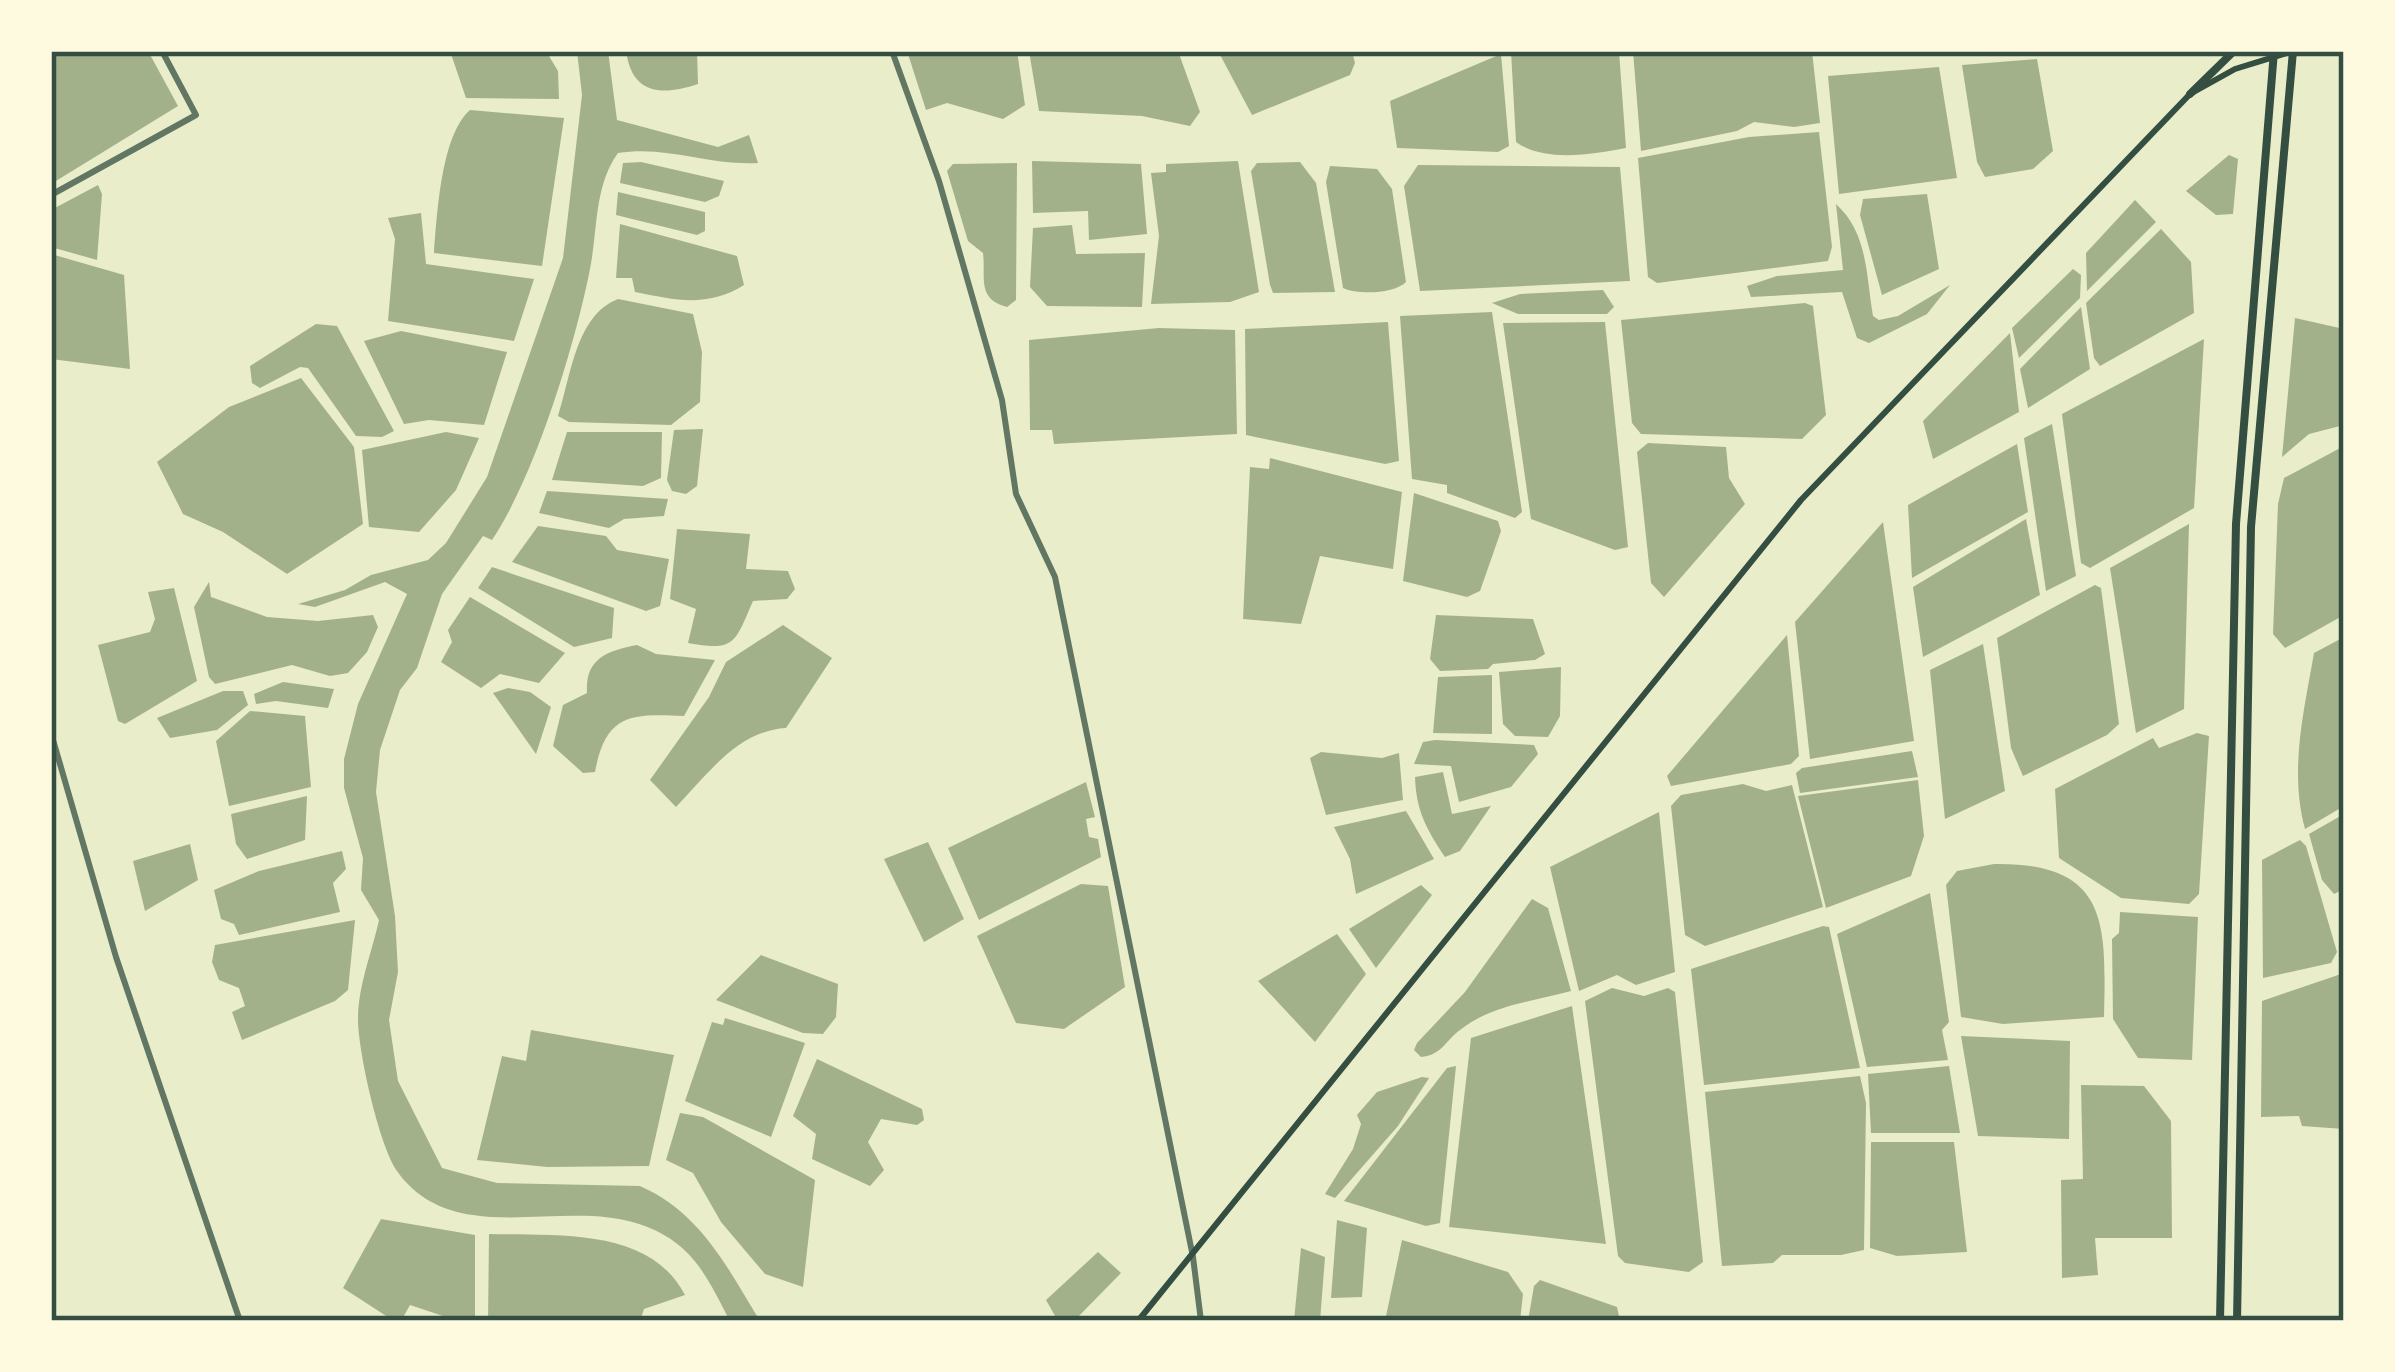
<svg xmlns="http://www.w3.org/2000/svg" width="2395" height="1372" viewBox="0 0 2395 1372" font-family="Figtree,sans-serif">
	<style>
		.water { fill: #a3b18a }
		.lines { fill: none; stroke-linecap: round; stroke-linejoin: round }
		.tertiary { stroke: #617663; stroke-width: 6 }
		.secondary { stroke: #344e41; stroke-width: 6 }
		.primary { stroke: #344e41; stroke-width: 8 }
		.neatline { fill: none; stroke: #344e41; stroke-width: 4.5 }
	</style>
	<rect width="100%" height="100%" fill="#e9edc9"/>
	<g class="water">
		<path d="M51,51H148L178,106L51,184Z"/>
		<path d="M450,51H546L558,71L559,99L466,98Z"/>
		<path d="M577,51H608L617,120L718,147L749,135L758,163C709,166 667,145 618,153C594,186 598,229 590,269C575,345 535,476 492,540L483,536L442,594L417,668L400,690L380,750L376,792L395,916L398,972L389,1020L398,1081L442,1168L497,1183L640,1186C701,1213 727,1267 760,1321H730C706,1276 693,1242 639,1224C588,1207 525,1223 473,1215C442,1211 415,1197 397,1171C379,1145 358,1051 358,1019C358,986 372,952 379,920L361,890L363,858L344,788V759L358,704L407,594L385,582L315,607L298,604L345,590L371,575L428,560L446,543L487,477L563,258L582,95Z"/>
		<path d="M626,51H697L698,84C662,96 632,95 626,51Z"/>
		<path d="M907,51H1017L1025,105L1003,119L947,103L926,110Z"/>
		<path d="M1029,51H1178L1200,112L1190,126L1142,116L1039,111Z"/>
		<path d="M1218,51H1352L1355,63L1350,75L1252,115Z"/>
		<path d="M1511,51H1619L1626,148C1593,154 1545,163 1516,142Z"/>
		<path d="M1633,51H1812L1820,123L1794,127L1754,122L1737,131L1641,151Z"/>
		<path d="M1501,54L1509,146L1498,152L1397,148L1390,101Z"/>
		<path d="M2037,59L2053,151L2033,169L1985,177L1977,162L1962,65Z"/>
		<path d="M1939,67L1957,178L1839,194L1828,76Z"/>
		<path d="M470,110L564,118L542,266L434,253C437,215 441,135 470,110Z"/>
		<path d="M1819,132L1832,247L1828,261L1657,283L1648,277L1638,158L1749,137Z"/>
		<path d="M2229,155L2238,159L2233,214L2216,215L2186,191Z"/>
		<path d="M1032,161L1141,164L1147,234L1089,240L1088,211L1033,213Z"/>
		<path d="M1238,161L1259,292L1230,302L1151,304L1159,236L1151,173L1166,172V164Z"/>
		<path d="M641,162L724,181L719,196L705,202L620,183L623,163Z"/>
		<path d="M1300,162L1316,183L1335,292L1273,293L1270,285L1251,171L1257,163Z"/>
		<path d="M1017,163L1016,300L1007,307C976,299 986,277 983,253L968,241L947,171L953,164Z"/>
		<path d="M1418,165L1620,167L1630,281L1420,291L1404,186Z"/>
		<path d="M1330,166L1377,169L1392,189L1406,282C1394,294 1358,295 1343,288L1326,182Z"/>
		<path d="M98,185L102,194L97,260L51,247V210Z"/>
		<path d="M618,192L705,212V231L697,235L616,215Z"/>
		<path d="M1927,194L1939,269L1882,295L1860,215L1863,199Z"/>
		<path d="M2135,200L2156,222L2087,291L2086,253Z"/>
		<path d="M1836,204C1868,233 1866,275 1873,316L1879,320L1898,316L1950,285L1927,314L1869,343L1857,338L1842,292L1751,297L1747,286L1777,276L1843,270Z"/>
		<path d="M421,213L426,264L534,279L514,341L388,321L395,239L388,218Z"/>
		<path d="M620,224L737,256L744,285C707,308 675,300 635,292L632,278H616Z"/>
		<path d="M1072,225L1076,254L1145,253L1142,307L1047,306L1030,287L1033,228Z"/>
		<path d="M2161,229L2191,262L2194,313L2100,366L2094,358L2086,303Z"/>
		<path d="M51,254L124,275L130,369L51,359Z"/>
		<path d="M2073,269L2081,275L2080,298L2019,358L2012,328Z"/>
		<path d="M1603,290L1614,307L1607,314H1518L1492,303L1520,294Z"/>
		<path d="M618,299L693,314L702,352L700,402L671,425L569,422L558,416C571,376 576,315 618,299Z"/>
		<path d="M1805,303L1813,306L1826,415L1802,439L1641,434L1632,423L1621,320Z"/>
		<path d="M2081,307L2090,369L2028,408L2020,369Z"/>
		<path d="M1492,312L1522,512L1515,518L1447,493V485L1412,479L1400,316Z"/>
		<path d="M2295,318L2344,329V425L2309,434L2282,457Z"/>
		<path d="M1388,322L1399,461L1385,464L1246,435L1245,329Z"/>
		<path d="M1605,322L1628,547L1615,550L1531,519L1503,323Z"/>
		<path d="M316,324L337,326L394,431L382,437L356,436L308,368L300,367L260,388L252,383L250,366Z"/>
		<path d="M1159,328L1235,330L1237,434L1054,444L1052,430H1030L1029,340Z"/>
		<path d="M401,331L507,352L484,425L429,420L404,424L364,341Z"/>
		<path d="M2010,333L2019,412L1933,459L1923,421Z"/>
		<path d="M2204,339L2194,508L2090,568L2081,563L2062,414Z"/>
		<path d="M301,378L354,447L363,524L287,574L223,532L183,514L157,462L229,407Z"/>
		<path d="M2052,424L2076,576L2046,591L2024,438Z"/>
		<path d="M703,429L697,486L686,494L672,491L667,480L674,430Z"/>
		<path d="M446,432L479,438L456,490L419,532L369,527L362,450Z"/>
		<path d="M567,432H662L661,478L643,486L552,480Z"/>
		<path d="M1648,443L1726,447L1729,478L1745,504L1664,597L1651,583L1637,452Z"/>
		<path d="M2017,444L2028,512L1912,578L1908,505Z"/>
		<path d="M2344,446V615L2285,648L2273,634L2278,504L2284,478Z"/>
		<path d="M1270,458L1402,492L1393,569L1320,556L1301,624L1243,619L1250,467L1269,469Z"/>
		<path d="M547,491L668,499L664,516L624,519L609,528L539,513Z"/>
		<path d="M1414,493L1498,521L1501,531L1480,591L1467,597L1403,581Z"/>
		<path d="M2026,519L2040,595L1923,657L1913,587Z"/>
		<path d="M1883,522L1914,741L1810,759L1795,622Z"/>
		<path d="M2189,524L2184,709L2136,733L2110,568Z"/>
		<path d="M538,526L606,536L617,550L669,559L660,606L646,611L512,562Z"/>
		<path d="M677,529L750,534L746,569L788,571L795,589L787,599L753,601C735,642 736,652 688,643L696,609L670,599Z"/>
		<path d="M492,567L614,608L612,638L574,647L478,588Z"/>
		<path d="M209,582L211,597L267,617L318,621L373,615L378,627L367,652L348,673L330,676L292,665L215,684L209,677L194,607Z"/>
		<path d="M2095,585L2101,588L2119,724L2107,735L2023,776L2011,748L1997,638Z"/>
		<path d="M174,588L197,681L125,724L118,721L98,645L150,632L155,619L148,592Z"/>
		<path d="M470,597L565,653L539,683L500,674L481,688L441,662L452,642L448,630Z"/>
		<path d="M1436,615L1533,619L1545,654L1535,660L1493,664L1488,669L1440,671L1430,659Z"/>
		<path d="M783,625L832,658L786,728C737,731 708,774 676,807L650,780L709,697L726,662Z"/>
		<path d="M1787,635L1799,756L1791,764L1671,786L1667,776Z"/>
		<path d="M2344,637V806L2305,829C2289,770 2304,711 2314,653Z"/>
		<path d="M1983,644L2005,791L1945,819L1930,670Z"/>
		<path d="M637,645L656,654L715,660L684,716C633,714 606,712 595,772L583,773L553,746L563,705L587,693C585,659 606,651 637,645Z"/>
		<path d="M1561,667L1560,716L1548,737L1515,736L1503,724L1499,672Z"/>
		<path d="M1492,675V734L1433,733L1438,677Z"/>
		<path d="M283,682L334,689L328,708L276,701L256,704L254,694Z"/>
		<path d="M508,688L530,692L551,707L536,754L493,693Z"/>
		<path d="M223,691H243L248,705L217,730L170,738L157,718Z"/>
		<path d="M250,711L305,716L311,787L229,806L216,741Z"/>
		<path d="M2197,733L2209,736L2199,894L2189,904L2121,898L2059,858L2055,789L2153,738L2159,748Z"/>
		<path d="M1435,740L1534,745L1538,754L1511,787L1459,802L1451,766L1414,764L1423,742Z"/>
		<path d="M1912,751L1918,777L1800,793L1796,773L1802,768Z"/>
		<path d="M1321,752L1382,758L1399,753L1403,800L1326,815L1310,758Z"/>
		<path d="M1443,772L1452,814L1491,806L1460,851L1445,857C1427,830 1416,811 1415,777Z"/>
		<path d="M1918,780L1924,836L1911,876L1826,908L1798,796Z"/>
		<path d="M1086,782L1095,817L1086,819L1089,837L1098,839L1101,857L979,920L948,848Z"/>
		<path d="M1743,784L1766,791L1792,785L1823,907L1705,946L1685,935L1671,806L1681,795Z"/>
		<path d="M307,796L305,840L247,859L236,844L231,814Z"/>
		<path d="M1406,811L1434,859L1356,894L1350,859L1334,827Z"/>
		<path d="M1659,812L1675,972L1636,985L1617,975L1579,991L1550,867Z"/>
		<path d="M2344,814V889L2334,894L2322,880L2309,834Z"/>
		<path d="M2300,840L2306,846L2337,952L2331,963L2263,978L2262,860Z"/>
		<path d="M928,842L964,919L924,942L884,859Z"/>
		<path d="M190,844L198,880L145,911L133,861Z"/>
		<path d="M342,851L346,869L333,883L340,912L239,935L234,924L221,919L214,890L259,871Z"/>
		<path d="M1994,864C2110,862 2106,925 2104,1017L2003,1024L1961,1017L1946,885L1957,871Z"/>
		<path d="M1081,884L1108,886L1125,987L1064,1029L1016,1023L977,936Z"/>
		<path d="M1421,885L1432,895L1376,968L1349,929Z"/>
		<path d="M1930,893L1949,1022L1942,1030L1948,1060L1867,1067L1837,934Z"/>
		<path d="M1532,899L1548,908L1571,991C1532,1002 1493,1004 1460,1030C1445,1041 1442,1055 1421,1057L1414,1050L1417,1043L1465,992Z"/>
		<path d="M2120,912L2198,917L2192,1060L2138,1058L2113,1019L2112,939L2119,933Z"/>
		<path d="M355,920L348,990L335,1001L242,1040L232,1012L245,1006L239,988L219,980L212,962L215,945Z"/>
		<path d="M1823,926L1829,927L1860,1068L1704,1085L1691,969Z"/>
		<path d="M1337,934L1366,974L1315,1042L1258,981Z"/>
		<path d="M761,955L838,984L836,1017L823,1034L803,1033L716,1000Z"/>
		<path d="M2344,973V1129L2302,1126L2299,1116L2261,1117L2262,1001Z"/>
		<path d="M1612,988L1644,996L1668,988L1675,992L1703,1262L1689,1272L1625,1263L1618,1256L1585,1001Z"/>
		<path d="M1572,1006L1606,1244L1449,1227L1471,1038Z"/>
		<path d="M725,1018L805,1043L771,1137L685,1101L712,1022L723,1025Z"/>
		<path d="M531,1030L674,1055L649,1166L547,1167L477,1160L502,1056L526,1061Z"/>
		<path d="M1961,1036L2070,1041L2069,1139L1978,1136Z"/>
		<path d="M817,1059L922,1109L924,1120L917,1125L881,1119L868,1142L884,1170L870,1186L812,1159L816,1134L793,1116Z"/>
		<path d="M1456,1066L1440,1223L1426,1226L1344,1201L1447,1068Z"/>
		<path d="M1949,1066L1960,1133H1871L1868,1074Z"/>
		<path d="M1860,1076L1866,1103L1864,1250L1841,1255H1782L1773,1263L1722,1266L1705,1092Z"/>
		<path d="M1422,1077L1429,1078L1398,1126L1335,1198L1325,1194L1353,1149L1361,1124L1357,1115L1377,1092Z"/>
		<path d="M2081,1085L2144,1086L2171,1121L2172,1238H2095L2098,1275L2062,1278L2061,1180L2083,1179Z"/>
		<path d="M680,1113L703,1117L815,1180L803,1287L765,1274L721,1222L693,1173L666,1160Z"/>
		<path d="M1871,1142H1954L1967,1252L1897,1256L1870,1248Z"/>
		<path d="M381,1219L475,1235V1318H449L410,1305L401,1321H394L343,1288Z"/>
		<path d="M1337,1220L1367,1228L1362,1297L1331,1298Z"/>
		<path d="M489,1234C556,1236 650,1227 685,1295L644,1309L640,1321H488Z"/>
		<path d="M1402,1240L1508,1272L1523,1294L1520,1321H1385Z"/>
		<path d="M1301,1248L1325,1257L1320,1321H1294Z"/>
		<path d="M1098,1252L1121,1273L1074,1321H1058L1046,1300Z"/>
		<path d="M1540,1280L1617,1307L1620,1321H1528L1534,1286Z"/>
	</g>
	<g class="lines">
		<g class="tertiary">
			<path d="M892,51L939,181L1002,400L1016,494L1055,577L1193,1257L1201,1321"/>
			<path d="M51,195L196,115L162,51"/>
			<path d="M51,733L116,957L240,1321"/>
		</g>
		<path class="secondary" d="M1138,1321L1801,500L2190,94L2235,69L2293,51"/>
		<g class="primary">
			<path d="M2190,94L2234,51"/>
			<path d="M2220,1321L2236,524L2274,51"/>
			<path d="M2237,1321L2251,527L2293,51"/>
		</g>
	</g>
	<rect width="2395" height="1372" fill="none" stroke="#fefae0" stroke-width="108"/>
	<rect x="54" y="54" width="2287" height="1264" class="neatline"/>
</svg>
